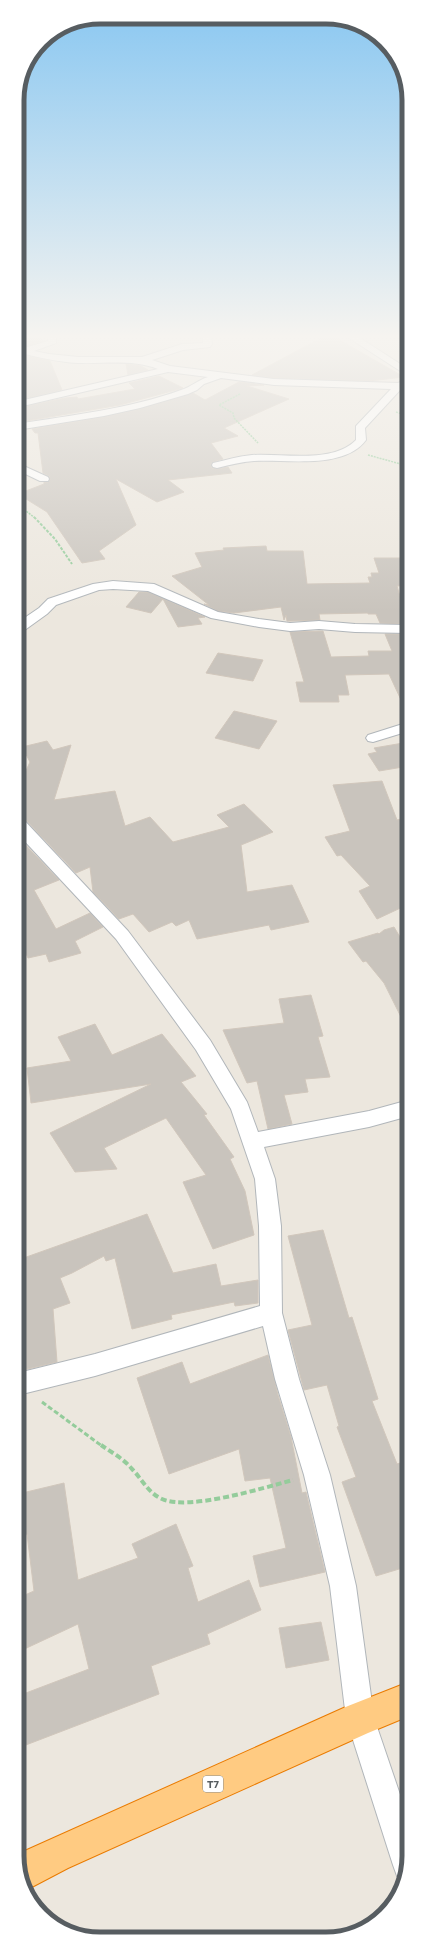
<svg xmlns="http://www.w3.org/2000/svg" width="426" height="1956" viewBox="0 0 426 1956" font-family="Commissioner,sans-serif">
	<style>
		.building { fill: #c9c4bd; stroke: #d1c7bc }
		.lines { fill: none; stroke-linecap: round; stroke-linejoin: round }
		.street-casing { stroke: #b1b6ba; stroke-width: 2 }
		.highway-casing { stroke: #ea7b00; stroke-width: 2 }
		.path-far3 { stroke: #94cc9b; stroke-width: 1.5; stroke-dasharray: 2 1; stroke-linecap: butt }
		.path-far2 { stroke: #94cc9b; stroke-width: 2; stroke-dasharray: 3 1.5; stroke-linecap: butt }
		.path-far1 { stroke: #94cc9b; stroke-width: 3; stroke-dasharray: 5 2.5; stroke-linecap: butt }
		.path { stroke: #94cc9b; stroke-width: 4; stroke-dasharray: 6 3; stroke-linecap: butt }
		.street { fill: #fff; fill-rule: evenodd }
		.highway { fill: #ffcb82; fill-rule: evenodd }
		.labels { text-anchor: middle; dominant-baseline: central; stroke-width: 4; stroke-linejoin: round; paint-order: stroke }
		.shield { fill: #fff; stroke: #898e90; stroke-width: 1 }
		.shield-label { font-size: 10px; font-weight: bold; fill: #575d61 }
		.rim { fill: none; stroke: #575d61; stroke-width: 5 }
	</style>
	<rect width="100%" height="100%" fill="#ece7de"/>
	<g class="building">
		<path d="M25,338H41L42,341L26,346Z"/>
		<path d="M321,338H336L404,377L369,381L274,378L252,375Z"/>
		<path d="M20,354L50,361L62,390L24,399L20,402L27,406L65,398L77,397L78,399L135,389L129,383L159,376L183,388L120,405L26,421L17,410V391L20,371H17V356Z"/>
		<path d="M126,364L141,366L148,370L128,375Z"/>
		<path d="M239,382L264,385L247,386L289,399L224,428L238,436L211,443L223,459L213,462L211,464L212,468L217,469L228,467L232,473L168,480L184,492L157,502L116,479L136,525L99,551L105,559L82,563L47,512L18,494L44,484V482H48L50,480L49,476L43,473L38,433H35L32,429L104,417L140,409L193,393L205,400Z"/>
		<path d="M266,546L267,551H303L307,584L370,583L368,577H372L371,573H379L374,558H408V585L397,586L408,624L380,623L376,614H368V613L319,614L320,620L290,621H287L286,615L284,620L281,607L234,613L218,611L204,604L209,605L172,576L202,567L195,553L224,550L223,548Z"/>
		<path d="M139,592H148L205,617L198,618L202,624L178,627L163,599L151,613L126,607Z"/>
		<path d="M323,631L331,657L369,656L368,651H392L385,634H408V715L389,674L345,675L349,695H338L339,702H300L296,682H304L290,632Z"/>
		<path d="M218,653L263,660L253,681L206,673Z"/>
		<path d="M234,711L277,721L259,749L215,738Z"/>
		<path d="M47,741L53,750L71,745L54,800L115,791L125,826L150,817L173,842L229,827L217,815L244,804L273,832L241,845L247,892L292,885L309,922L271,930L269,925L197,939L189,920L176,926L172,922L149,932L133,914L119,919L93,892L90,867L76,873L24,818L17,817V790L30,762L22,747Z"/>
		<path d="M409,742V766L379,771L368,754L377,752L374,748Z"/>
		<path d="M382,781L397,820L409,817V904L377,919L359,891L370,886L341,855L337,856L325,837L350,831L333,785Z"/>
		<path d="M17,836L59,880L34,890L56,929L90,913L103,927L75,941L81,953L49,962L46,954L28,958L20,940L26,938L17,922Z"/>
		<path d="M394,927L409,952V1033L384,983L366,961L363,962L348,942L378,933L379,934L384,930Z"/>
		<path d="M311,995L323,1036L318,1037L330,1077L305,1079L308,1092L284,1095L292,1124L268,1129L257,1081L247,1083L223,1030L284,1023L279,999Z"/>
		<path d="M95,1024L112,1055L162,1034L196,1076L181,1082L207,1114L204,1115L234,1157L230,1159L245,1191L254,1235L213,1249L183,1182L206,1175L166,1118L104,1148L117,1169L75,1172L50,1133L151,1084L31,1103L27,1068L71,1061L58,1037Z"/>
		<path d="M147,1214L173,1273L216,1264L221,1286L258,1280V1303L235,1306L234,1302L171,1315L172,1319L132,1329L115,1258L106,1261L104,1256L72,1273L60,1278L70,1303L53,1309L57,1362L19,1371L18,1339L26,1338L18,1315V1260Z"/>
		<path d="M323,1230L349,1318L352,1317L378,1399L372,1401L397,1464L403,1462L409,1476V1527L401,1529L409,1548V1566L376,1576L342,1482L356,1477L337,1427L339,1426L327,1385L304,1390L288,1330L312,1325L288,1236Z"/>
		<path d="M268,1355L278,1395L291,1437L302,1493L306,1492L325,1572L260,1587L253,1556L286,1548L270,1478L245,1481L239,1449L169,1474L137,1378L182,1362L190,1384Z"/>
		<path d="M64,1483L78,1580L138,1558L132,1544L176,1524L193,1566L188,1568L198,1602L249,1580L261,1610L207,1634L210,1644L151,1666L159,1694L18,1748V1696L89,1669L78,1624L18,1652V1598L34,1591L27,1534L18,1536V1494Z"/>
		<path d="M321,1622L329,1660L286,1668L279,1628Z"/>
	</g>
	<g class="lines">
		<defs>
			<g id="street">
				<path d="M48,338H56V343L34,351L49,354L78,357H142L182,344L203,343V338H211L212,344L210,347L183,350L152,360L170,366L274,379L398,383L408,379V385L402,388L365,428L366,440C344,470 286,459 254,461C241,462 229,465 217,468L213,467L212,465L213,463C226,460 239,456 252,455C282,453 333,464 356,440V426L391,389L274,385L221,378L204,384L197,390L188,394L140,408L104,416L17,430V424C72,415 129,409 181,390C191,387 198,380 208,377L168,372L27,405L24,404L22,402L24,400L158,369C131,359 106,364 78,363C57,362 37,357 17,352V346L24,348L48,341Z"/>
				<path d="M349,338H360L408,369V376Z"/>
				<path d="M17,463L48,477L49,479L48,481H40L17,470Z"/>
				<path d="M113,581L154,584L218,612L259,619L290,623L319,621L355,624L408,625V633L355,632L319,629L290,631L259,627L211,618L148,591L113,589L99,590L56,605L47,614L22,632L17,633V623L39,608L48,599L93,584Z"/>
				<path d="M409,722V731L373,742L368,741L366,738L368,735Z"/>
				<path d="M17,818L23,819L128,931L210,1040L247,1102L258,1132L369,1111L409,1100V1116L369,1127L264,1147L275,1179L281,1226L282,1313L299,1379L330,1475L356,1586L374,1718L409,1821V1862L405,1879L397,1876L393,1865L346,1718L330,1586L304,1475L275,1379L263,1326L95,1376L18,1395V1373L95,1354L260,1306L259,1226L255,1179L231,1109L196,1050L116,939L17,833Z"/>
			</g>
			<path id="highway" d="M409,1682V1716L368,1733L68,1868L28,1889L18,1867V1854L348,1706Z"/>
		</defs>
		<use href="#street" class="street-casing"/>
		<use href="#highway" class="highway-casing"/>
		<g class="path-far3">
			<path d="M240,394L219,405L233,413L234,418L258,443"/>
			<path d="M396,412L408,416"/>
			<path d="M368,455L408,466"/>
			<path d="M17,504L35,518"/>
		</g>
		<path class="path-far2" d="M34,517L55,539L72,564"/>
		<path class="path-far1" d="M42,1402L102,1446"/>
		<path class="path" d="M101,1445C111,1452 124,1459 132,1469C142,1479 148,1493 162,1499C189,1511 263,1488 293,1480"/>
		<use href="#street" class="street"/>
		<use href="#highway" class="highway"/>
	</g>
	<linearGradient id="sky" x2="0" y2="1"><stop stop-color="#89c7f1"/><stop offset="0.55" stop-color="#f6f4f0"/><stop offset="1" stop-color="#f6f4f0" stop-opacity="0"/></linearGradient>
	<rect width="426" height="612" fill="url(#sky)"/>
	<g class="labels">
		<rect class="shield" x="203" y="1776" width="20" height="16" rx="3"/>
		<g class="shield-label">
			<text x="213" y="1784">T7</text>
		</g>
	</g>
	<path d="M0 0H426V1956H0ZM100 24H326A76 76 0 0 1 402 100V1856A76 76 0 0 1 326 1932H100A76 76 0 0 1 24 1856V100A76 76 0 0 1 100 24Z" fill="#fff" fill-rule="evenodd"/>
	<path class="rim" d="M100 24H326A76 76 0 0 1 402 100V1856A76 76 0 0 1 326 1932H100A76 76 0 0 1 24 1856V100A76 76 0 0 1 100 24Z"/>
</svg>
